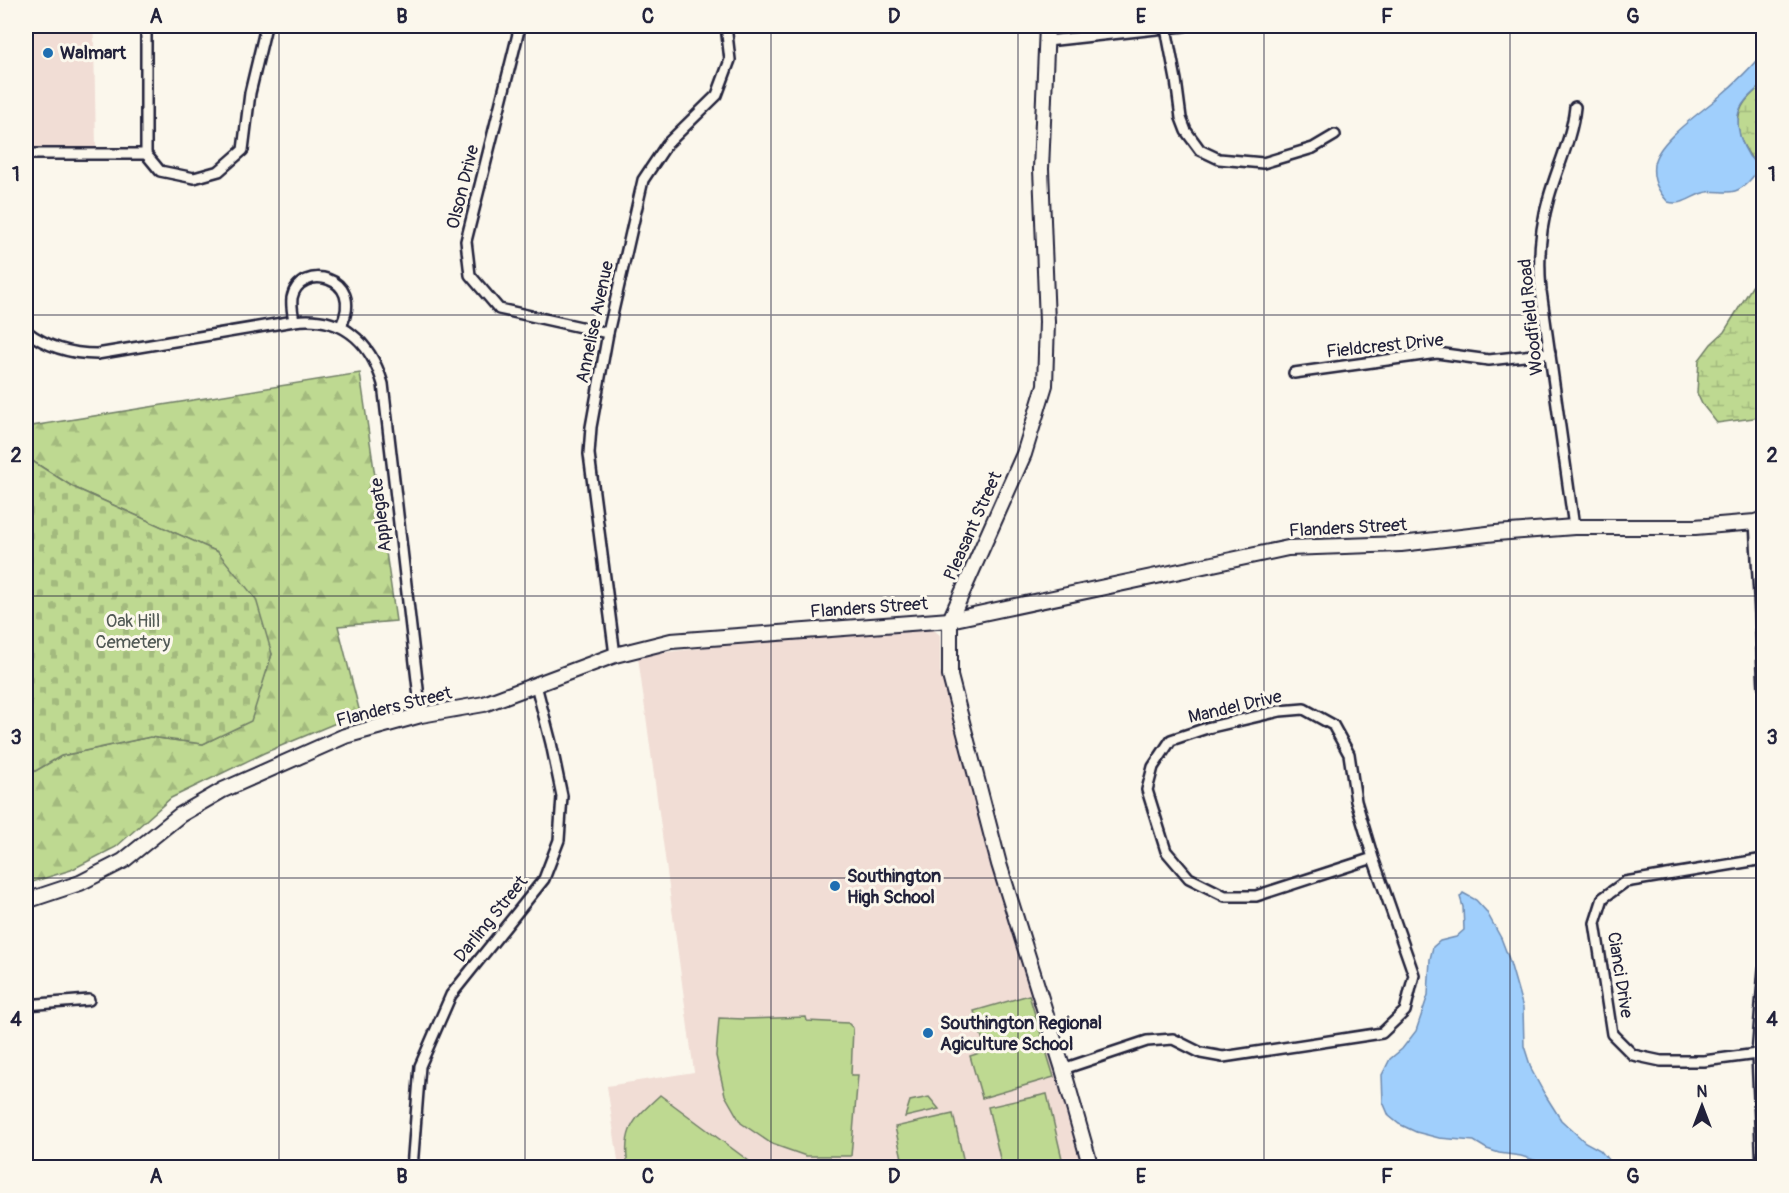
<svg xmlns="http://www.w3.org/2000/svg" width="1789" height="1193" viewBox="0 0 1789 1193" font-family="Pangolin,sans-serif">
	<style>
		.built { fill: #f1ddd5 }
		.green { fill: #bed991; stroke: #707e66; stroke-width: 1.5 }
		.forest { fill: url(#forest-firs); stroke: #707e66; stroke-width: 1.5 }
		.wetland { fill: url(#wetland-marsh); stroke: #707e66; stroke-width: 1.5 }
		.cemetery { fill: url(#cemetery-stones); stroke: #707e66; stroke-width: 1.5 }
		.water { fill: #a0cffc; stroke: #6e8aaf; stroke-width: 1.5 }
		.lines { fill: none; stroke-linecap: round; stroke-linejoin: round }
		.street-casing { stroke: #22223b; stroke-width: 14 }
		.secondary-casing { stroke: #22223b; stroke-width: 18 }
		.street { stroke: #fbf7ec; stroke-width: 9 }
		.secondary { stroke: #fbf7ec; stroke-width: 14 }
		.grid { fill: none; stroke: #22223b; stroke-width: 1.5; stroke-opacity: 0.55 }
		.poi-dot { fill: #1f6fb2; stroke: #fbf7ec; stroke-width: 2 }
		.labels { text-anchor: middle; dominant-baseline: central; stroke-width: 6; stroke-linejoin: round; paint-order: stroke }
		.poi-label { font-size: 18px; font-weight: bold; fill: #22223b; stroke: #fbf7ec; text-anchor: start }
		.street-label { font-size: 18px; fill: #22223b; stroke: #fbf7ec }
		.park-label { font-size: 18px; fill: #515955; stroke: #fbf7ec }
		.neatline { fill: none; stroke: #22223b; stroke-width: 2 }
		.grid-label { font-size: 20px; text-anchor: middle; font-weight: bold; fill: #22223b }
	</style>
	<defs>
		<pattern id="forest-firs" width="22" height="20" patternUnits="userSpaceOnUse" patternTransform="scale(1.5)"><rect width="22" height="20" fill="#bed991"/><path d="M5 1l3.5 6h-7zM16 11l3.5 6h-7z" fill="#a3ba7e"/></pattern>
		<pattern id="wetland-marsh" width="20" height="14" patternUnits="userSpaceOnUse" patternTransform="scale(1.5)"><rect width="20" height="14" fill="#bed991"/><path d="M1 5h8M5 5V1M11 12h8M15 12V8" fill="none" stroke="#a3ba7e"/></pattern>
		<pattern id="cemetery-stones" width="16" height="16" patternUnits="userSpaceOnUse" patternTransform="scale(1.5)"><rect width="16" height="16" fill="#bed991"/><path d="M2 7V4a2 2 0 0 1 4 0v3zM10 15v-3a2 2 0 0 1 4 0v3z" fill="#a3ba7e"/></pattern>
	</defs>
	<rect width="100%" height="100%" fill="#fbf7ec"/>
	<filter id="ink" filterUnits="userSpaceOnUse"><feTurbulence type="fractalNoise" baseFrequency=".0167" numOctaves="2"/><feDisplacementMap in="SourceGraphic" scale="12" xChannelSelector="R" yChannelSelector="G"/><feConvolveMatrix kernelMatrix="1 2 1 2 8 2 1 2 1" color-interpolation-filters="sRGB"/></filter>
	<g filter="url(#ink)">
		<g class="built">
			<path d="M26,26H93L94,41L96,147H26Z"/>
			<path d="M931,628L940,635V671L1082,1167H619L607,1086L694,1072L638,657L659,653L734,644Z"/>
		</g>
		<g class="green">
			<path d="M1029,995L1054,1077L982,1098L970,1056L986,1051L974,1011Z"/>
			<path d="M806,1017L807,1021L848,1023L853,1028L851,1075H858L851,1156H806L772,1144L741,1123L725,1095L716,1056L719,1018L744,1019Z"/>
			<path d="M1047,1094L1064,1167H1002L988,1107Z"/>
			<path d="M660,1095L757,1167H628C622,1129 634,1119 660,1095Z"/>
			<path d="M929,1097L939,1109L905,1117L910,1101Z"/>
			<path d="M953,1114L965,1167H904L895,1127Z"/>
		</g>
		<path class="forest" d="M360,373L396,621L338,626L360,713L264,753L171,798L116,847L71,870L26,884V779L30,774L61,756L150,737L203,744L250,721L272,654L218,552L73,487L26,457V427Z"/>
		<g class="wetland">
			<path d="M1763,84V160L1756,167C1752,157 1743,148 1740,137C1733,111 1745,99 1763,84Z"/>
			<path d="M1763,269V418L1761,417L1717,423L1702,404L1697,393L1699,360L1711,344L1724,332Z"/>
		</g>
		<path class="cemetery" d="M26,457L73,487L218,552L256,599L272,654L251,721L203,744L150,737L61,756L30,774L26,779Z"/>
		<g class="water">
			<path d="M1763,52V84C1754,92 1740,102 1738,116C1737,130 1742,145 1749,156C1752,160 1756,163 1756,168C1757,176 1742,189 1735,191C1726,194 1716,190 1707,192C1693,194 1683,207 1668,202C1658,191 1652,180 1654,164C1658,140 1703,111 1721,95C1733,85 1754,65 1763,52Z"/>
			<path d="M1463,893L1476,900L1486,911L1501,938L1509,959L1523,1008L1524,1046L1532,1071L1544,1093L1561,1120L1585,1142L1600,1150L1614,1167H1557L1521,1156L1499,1153L1487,1149L1474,1141L1439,1138L1416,1132L1399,1124L1389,1116L1383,1102L1382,1075L1390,1059L1402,1049L1416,1031L1428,995L1430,959L1433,947L1440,941L1456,937L1464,930L1463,907L1460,897Z"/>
		</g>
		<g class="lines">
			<defs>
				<g id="street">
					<path d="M146,26V154L160,171L194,178L219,171L243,150L250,93L266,26"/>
					<path d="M520,26L466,241L470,275L499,309L608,333"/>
					<path d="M1166,28L1176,80L1181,118L1186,131L1200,150L1219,159L1263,163L1313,148L1335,135"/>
					<path d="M1047,41L1184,26"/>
					<path d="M26,154H146"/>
					<path d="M294,321C293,314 291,306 292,298C299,262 366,275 341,326"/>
					<path d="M26,331C47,347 70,354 97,354L294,321C341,315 370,340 383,384L421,715"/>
					<path d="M1294,373L1437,353L1489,360L1550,353"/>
					<path d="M1755,522L1764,687"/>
					<path d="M1574,527L1541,291C1538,259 1540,228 1549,197C1557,168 1572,138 1575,107"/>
					<path d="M615,655L589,454L591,427L608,333L643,180L667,144L717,95L730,60L726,26"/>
					<path d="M26,1005L89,1000"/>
					<path d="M1757,1054L1704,1061H1661L1633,1055L1612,1034L1595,923L1603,898L1625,882L1764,859"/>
					<path d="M1063,1069L1147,1041L1173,1039L1201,1053L1223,1057L1382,1033L1405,1011L1414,975L1373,858L1356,801L1349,754L1333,725L1304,709L1280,711L1207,728L1171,740L1153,767L1147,790L1166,851L1189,878L1225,896H1256L1373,858"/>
					<path d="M412,1168L420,1066L451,995L544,879L559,840L562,796L551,743L536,685"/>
					<path d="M1762,1168L1757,1054L1764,969"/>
				</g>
				<g id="secondary">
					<path d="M1047,26L1041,169L1047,322L1045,385L1024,454L950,620V676L999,864L1063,1069L1091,1168"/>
					<path d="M26,901L80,883L123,861L180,815L223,790L345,736L421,715L484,704L615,655L671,641L950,620L1288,548L1401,544L1496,533L1574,527H1695L1755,522L1764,519"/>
				</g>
			</defs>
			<use href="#street" class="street-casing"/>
			<use href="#secondary" class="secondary-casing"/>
			<use href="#street" class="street"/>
			<use href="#secondary" class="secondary"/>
		</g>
	</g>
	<path class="grid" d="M279,26V1168M525,26V1168M771,26V1168M1018,26V1168M1264,26V1168M1510,26V1168M26,315H1764M26,596H1764M26,878H1764"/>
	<g class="poi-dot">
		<circle cx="48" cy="53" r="6"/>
		<circle cx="835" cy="886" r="6"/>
		<circle cx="928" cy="1033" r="6"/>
	</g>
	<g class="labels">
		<g class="poi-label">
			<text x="60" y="53">Walmart</text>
			<text x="847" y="876">Southington<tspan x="847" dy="21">High School</tspan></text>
			<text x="940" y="1023">Southington Regional<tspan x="940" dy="21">Agiculture School</tspan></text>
		</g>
		<g class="street-label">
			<text transform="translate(463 187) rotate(-76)">Olson Drive</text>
			<text transform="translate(1531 317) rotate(-96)">Woodfield Road</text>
			<text transform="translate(595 322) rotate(-78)">Annelise Avenue</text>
			<text transform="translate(1385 346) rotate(-6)">Fieldcrest Drive</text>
			<text transform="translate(381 515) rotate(-97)">Applegate</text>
			<text transform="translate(973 526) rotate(-66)">Pleasant Street</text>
			<text transform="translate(1348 528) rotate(-3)">Flanders Street</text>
			<text transform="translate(869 608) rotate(-4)">Flanders Street</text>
			<text transform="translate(394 707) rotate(-14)">Flanders Street</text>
			<text transform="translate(1235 707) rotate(-13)">Mandel Drive</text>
			<text transform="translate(491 919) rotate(-51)">Darling Street</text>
			<text transform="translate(1620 975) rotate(81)">Cianci Drive</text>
		</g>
		<g class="park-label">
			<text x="133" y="621">Oak Hill<tspan x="133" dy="21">Cemetery</tspan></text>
		</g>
	</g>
	<rect width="1789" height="1193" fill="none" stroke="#fbf7ec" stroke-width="66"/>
	<g transform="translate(1702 1106)" stroke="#fbf7ec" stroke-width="4.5" paint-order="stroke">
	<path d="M0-4.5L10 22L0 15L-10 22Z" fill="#22223b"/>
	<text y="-9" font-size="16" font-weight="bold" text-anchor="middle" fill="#22223b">N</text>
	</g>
	<rect x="33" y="33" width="1723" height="1127" class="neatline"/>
	<g class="grid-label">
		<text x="156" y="23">A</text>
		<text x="402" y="23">B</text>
		<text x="648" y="23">C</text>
		<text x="894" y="23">D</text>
		<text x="1141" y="23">E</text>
		<text x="1387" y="23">F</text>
		<text x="1633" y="23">G</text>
		<text x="16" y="181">1</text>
		<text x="1772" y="181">1</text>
		<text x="16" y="462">2</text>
		<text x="1772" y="462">2</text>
		<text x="16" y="744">3</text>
		<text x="1772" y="744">3</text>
		<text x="16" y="1026">4</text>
		<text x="1772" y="1026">4</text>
		<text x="156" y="1183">A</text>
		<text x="402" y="1183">B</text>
		<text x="648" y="1183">C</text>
		<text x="894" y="1183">D</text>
		<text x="1141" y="1183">E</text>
		<text x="1387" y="1183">F</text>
		<text x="1633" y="1183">G</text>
	</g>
</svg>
